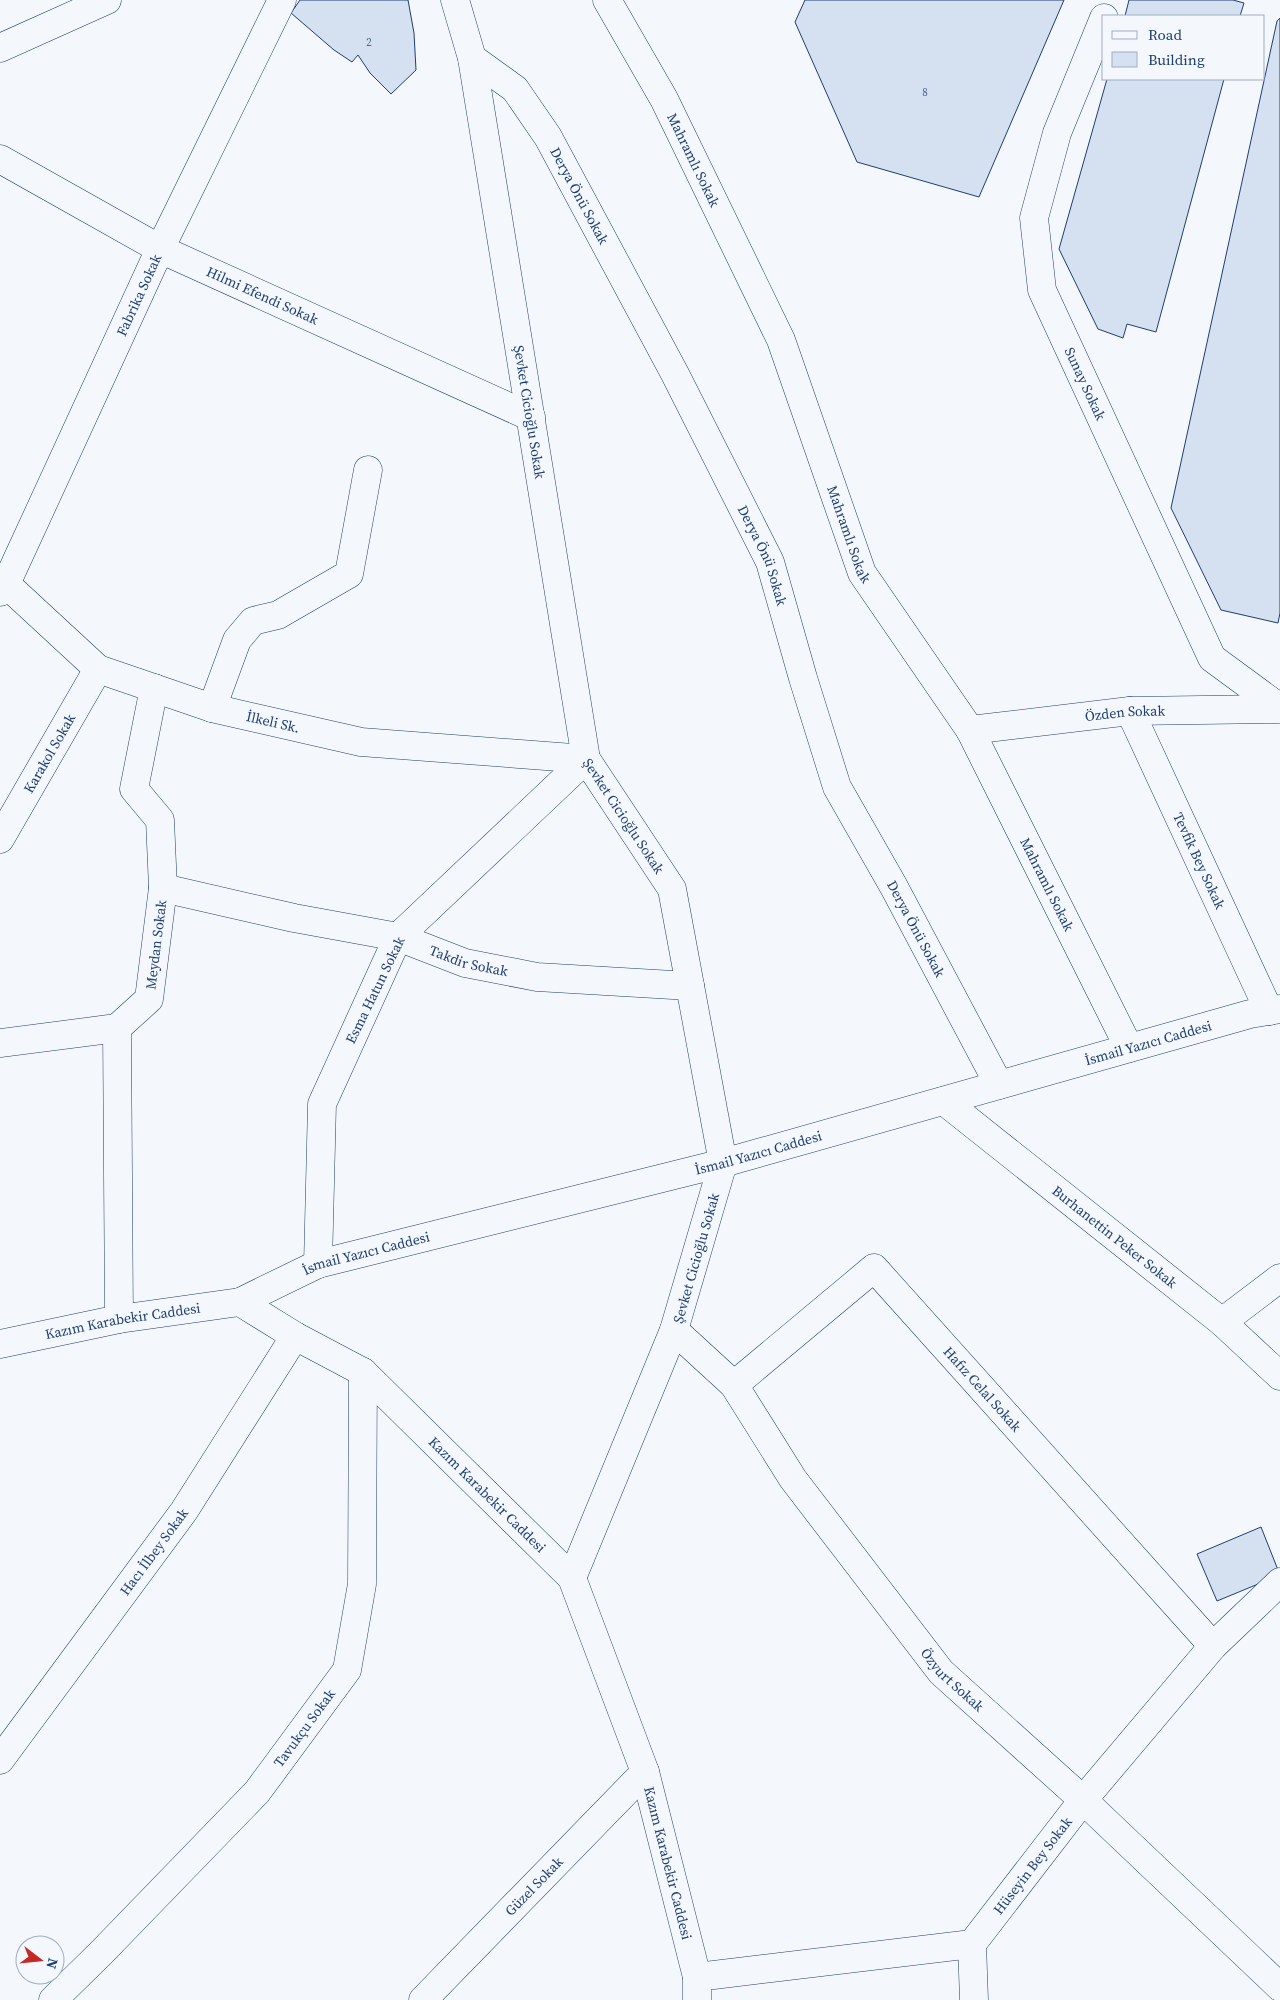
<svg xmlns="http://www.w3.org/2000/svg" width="1280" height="2000" viewBox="0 0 1280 2000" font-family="'Source Serif 4',serif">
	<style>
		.building { fill: #d5e0f0; stroke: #1d3f73 }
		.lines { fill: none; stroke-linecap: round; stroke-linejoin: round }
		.minor-casing { stroke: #1d3f73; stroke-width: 29 }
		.tertiary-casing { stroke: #1d3f73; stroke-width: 29 }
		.minor { stroke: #f4f7fb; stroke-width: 28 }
		.tertiary { stroke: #f4f7fb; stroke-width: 28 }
		.labels { text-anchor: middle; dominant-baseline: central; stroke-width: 4; stroke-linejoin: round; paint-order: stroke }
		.number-label { font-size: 11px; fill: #4b6792 }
		.street-label { font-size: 14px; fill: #1d3f73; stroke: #f4f7fb }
	</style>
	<rect width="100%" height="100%" fill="#f4f7fb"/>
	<g class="building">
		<path d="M300,0H408L414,33L416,70L391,94L370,73L358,55L352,62L334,50L291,13Z"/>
		<path d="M805,0H1064L979,197L857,162L795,22Z"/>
		<path d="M1129,0H1233L1244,3L1240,16H1125Z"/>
		<path d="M1280,18V613L1278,623L1221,610L1171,508L1277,21Z"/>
		<path d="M1107,79H1224L1156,332L1127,324L1123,338L1098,329L1059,249Z"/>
		<path d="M1261,1527L1280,1575L1217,1601L1197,1554Z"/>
	</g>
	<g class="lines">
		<defs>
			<g id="minor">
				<path id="s1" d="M455,0L472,58L586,759L672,889L723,1163L674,1330L572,1578"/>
				<path id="s2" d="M607,0L664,99L781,340L862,573L970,730L1129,1048"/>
				<path id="s3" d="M1104,18L1057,133L1034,218L1042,290L1212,658L1280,708"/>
				<path d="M0,48L107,0"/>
				<path id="s4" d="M472,58L515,89L548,137L675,374L770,562L803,678L837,787L894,887L999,1085"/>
				<path id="s5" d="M0,159L160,249L531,417"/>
				<path id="s6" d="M0,581L6,584L98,669L212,708L361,742L586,759"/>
				<path id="s7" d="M0,592L6,584L160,249L282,0"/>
				<path d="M212,708L237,640L253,621L278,615L349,574L368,470"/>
				<path id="s8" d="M1130,711L1269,1011"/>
				<path id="s9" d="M970,730L1130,711L1280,709"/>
				<path id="s10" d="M0,839L98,669"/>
				<path id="s11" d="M163,888L294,918L398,937L465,963L537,977L690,986"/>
				<path d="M0,1043L117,1028"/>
				<path id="s12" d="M944,1101L1222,1322L1280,1376"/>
				<path d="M318,1264L322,1104L398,937L586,759"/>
				<path id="s13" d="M119,1319L117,1028L149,999L163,888L160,820L134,789L154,688"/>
				<path d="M1222,1322L1280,1278"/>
				<path id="s14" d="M674,1330L734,1385L793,1479L941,1672L1083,1800L1280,1987"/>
				<path id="s15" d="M734,1385L874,1268L1213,1646"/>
				<path id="s16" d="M0,1760L184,1511L295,1336"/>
				<path d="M972,1944L974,2000"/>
				<path id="s17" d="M697,1977L972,1944L1083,1800L1213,1646L1280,1582"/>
				<path id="s18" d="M53,2000L102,1952L257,1792L347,1670L362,1584L363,1372"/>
				<path id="s19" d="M423,2000L645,1772"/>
			</g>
			<g id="tertiary">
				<path id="s20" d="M240,1302L318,1264L723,1163L1250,1014L1280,1009"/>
				<path id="s21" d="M0,1344L119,1319L240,1302L295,1336L363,1372L572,1578L645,1772L697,1977V2000"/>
			</g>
		</defs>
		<use href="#minor" class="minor-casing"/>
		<use href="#tertiary" class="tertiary-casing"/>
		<use href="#minor" class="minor"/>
		<use href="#tertiary" class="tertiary"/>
	</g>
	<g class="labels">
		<g class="number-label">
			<text x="369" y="42">2</text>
			<text x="925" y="92">8</text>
		</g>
		<g class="street-label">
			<text stroke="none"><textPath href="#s2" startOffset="182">Mahramlı Sokak</textPath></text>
			<text stroke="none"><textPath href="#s4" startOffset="178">Derya Önü Sokak</textPath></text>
			<text stroke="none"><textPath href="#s7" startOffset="328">Fabrika Sokak</textPath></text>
			<text stroke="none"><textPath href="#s5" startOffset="296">Hilmi Efendi Sokak</textPath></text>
			<text stroke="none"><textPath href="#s3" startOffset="388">Sunay Sokak</textPath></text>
			<text stroke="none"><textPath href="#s1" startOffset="419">Şevket Cicioğlu Sokak</textPath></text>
			<text stroke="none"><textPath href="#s2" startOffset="588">Mahramlı Sokak</textPath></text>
			<text stroke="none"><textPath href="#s4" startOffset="582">Derya Önü Sokak</textPath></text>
			<text stroke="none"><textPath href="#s9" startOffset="156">Özden Sokak</textPath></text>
			<text stroke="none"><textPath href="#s6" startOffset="315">İlkeli Sk.</textPath></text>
			<text stroke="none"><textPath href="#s10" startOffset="99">Karakol Sokak</textPath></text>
			<text stroke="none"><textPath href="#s1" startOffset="839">Şevket Cicioğlu Sokak</textPath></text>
			<text stroke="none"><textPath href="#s8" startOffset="165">Tevfik Bey Sokak</textPath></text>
			<text stroke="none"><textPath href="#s2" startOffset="992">Mahramlı Sokak</textPath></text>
			<text stroke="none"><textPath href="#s4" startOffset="988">Derya Önü Sokak</textPath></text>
			<text stroke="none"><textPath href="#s13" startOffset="389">Meydan Sokak</textPath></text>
			<text stroke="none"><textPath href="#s11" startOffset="315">Takdir Sokak</textPath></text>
			<text transform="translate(375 990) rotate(-64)">Esma Hatun Sokak</text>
			<text stroke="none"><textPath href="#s20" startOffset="946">İsmail Yazıcı Caddesi</textPath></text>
			<text stroke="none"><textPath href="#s20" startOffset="541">İsmail Yazıcı Caddesi</textPath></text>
			<text stroke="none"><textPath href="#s12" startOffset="218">Burhanettin Peker Sokak</textPath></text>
			<text stroke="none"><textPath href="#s20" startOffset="136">İsmail Yazıcı Caddesi</textPath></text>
			<text transform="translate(696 1258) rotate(-74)">Şevket Cicioğlu Sokak</text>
			<text stroke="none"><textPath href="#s21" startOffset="125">Kazım Karabekir Caddesi</textPath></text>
			<text stroke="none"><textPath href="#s15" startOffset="345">Hafız Celal Sokak</textPath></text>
			<text stroke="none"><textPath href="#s21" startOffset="560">Kazım Karabekir Caddesi</textPath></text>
			<text stroke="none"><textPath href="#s16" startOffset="259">Hacı İlbey Sokak</textPath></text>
			<text stroke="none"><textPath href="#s14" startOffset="449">Özyurt Sokak</textPath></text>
			<text stroke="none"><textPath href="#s18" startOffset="371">Tavukçu Sokak</textPath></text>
			<text stroke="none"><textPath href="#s21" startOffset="980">Kazım Karabekir Caddesi</textPath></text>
			<text stroke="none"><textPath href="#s17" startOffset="376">Hüseyin Bey Sokak</textPath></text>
			<text stroke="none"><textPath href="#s19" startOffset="159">Güzel Sokak</textPath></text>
		</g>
	</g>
	<rect x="1102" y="15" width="162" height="65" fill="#f4f7fb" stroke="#9eadc5"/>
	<rect x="1112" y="31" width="25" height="8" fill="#f4f7fb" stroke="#9eadc5"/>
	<text x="1148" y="40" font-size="15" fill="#1d3f73">Road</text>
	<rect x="1112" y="52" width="25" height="15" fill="#d5e0f0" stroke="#9eadc5"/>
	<text x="1148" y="65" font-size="15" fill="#1d3f73">Building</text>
	<g transform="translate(40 1960) rotate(106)"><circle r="24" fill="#f4f7fb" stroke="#9eadc5"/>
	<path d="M0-4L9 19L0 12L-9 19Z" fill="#c62828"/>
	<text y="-8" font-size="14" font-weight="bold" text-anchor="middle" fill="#1d3f73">N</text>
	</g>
</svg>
